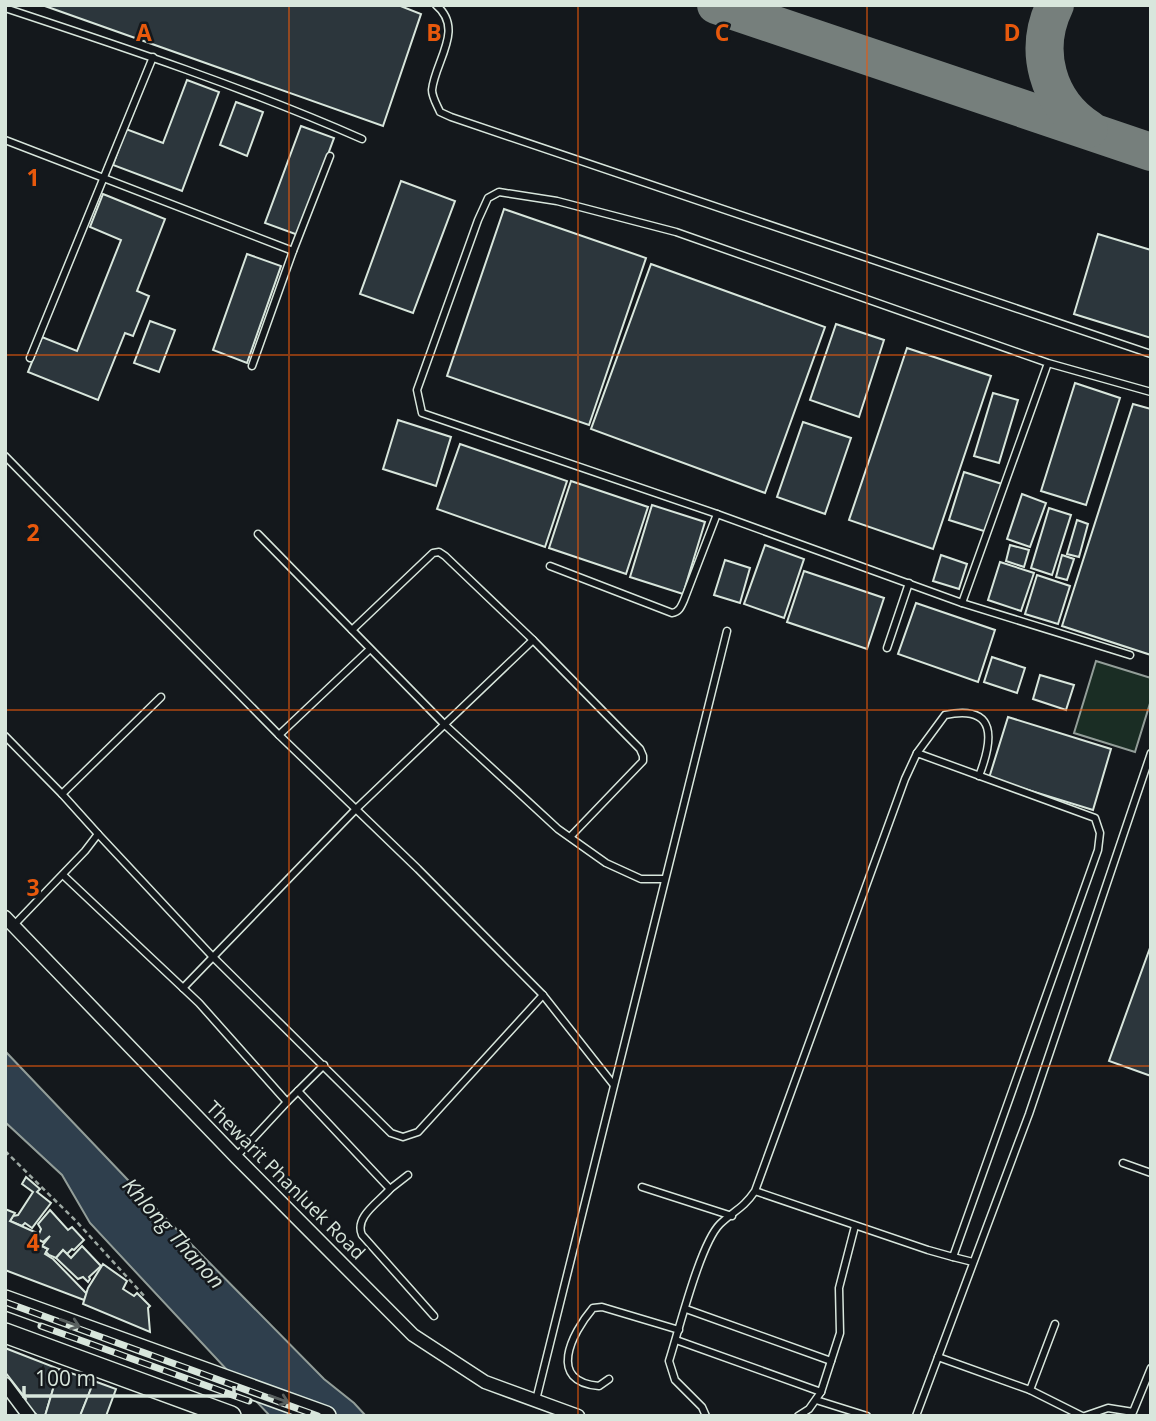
<svg xmlns="http://www.w3.org/2000/svg" width="1156" height="1421" viewBox="0 0 1156 1421" font-family="'Open Sans',sans-serif">
	<style>
		.green { fill: #1a2d24; stroke: #939e99; stroke-width: 2 }
		.water { fill: #2f3f4d; stroke: #939e99; stroke-width: 2 }
		.lines { fill: none; stroke-linecap: round; stroke-linejoin: round }
		.taxiway { stroke: #767f7c; stroke-width: 38 }
		.building { fill: #2c363c; stroke: #d8e6dc; stroke-width: 2 }
		.service-casing { stroke: #d8e6dc; stroke-width: 9 }
		.minor-casing { stroke: #d8e6dc; stroke-width: 15 }
		.primary-casing { stroke: #d8e6dc; stroke-width: 22 }
		.path { stroke: #9da8a2; stroke-width: 2.5; stroke-dasharray: 5 3.5; stroke-linecap: butt }
		.service { stroke: #14181c; stroke-width: 6 }
		.minor { stroke: #14181c; stroke-width: 12 }
		.primary { stroke: #14181c; stroke-width: 19 }
		.rail-casing { stroke: #d8e6dc; stroke-width: 7 }
		.rail { stroke: #14181c; stroke-width: 4.5; stroke-dasharray: 13; stroke-linecap: butt }
		.oneway { stroke: #59605f }
		.grid { fill: none; stroke: #e8590c; stroke-width: 2; stroke-opacity: 0.55 }
		.labels { text-anchor: middle; dominant-baseline: central; stroke-width: 5; stroke-linejoin: round; paint-order: stroke }
		.street-label { font-size: 19px; fill: #d8e6dc; stroke: #14181c }
		.water-label { font-size: 21px; font-style: italic; fill: #d8e6dc; stroke: #14181c }
		.grid-label { font-size: 23px; text-anchor: middle; font-weight: bold; fill: #e8590c; stroke: #14181c; stroke-width: 5; stroke-linejoin: round; paint-order: stroke }
	</style>
	<rect width="100%" height="100%" fill="#14181c"/>
	<path class="green" d="M1096,661L1151,678V700L1135,752L1074,733Z"/>
	<path class="water" d="M5,1051L127,1179L324,1379L354,1403L366,1416H270L90,1223L62,1175L5,1122Z"/>
	<g class="lines">
		<g class="taxiway">
			<path d="M716,5L1151,152"/>
			<path d="M1055,5C1033,50 1047,102 1089,129"/>
		</g>
	</g>
	<g class="building">
		<path d="M42,5H398L421,14L383,126Z"/>
		<path d="M187,80L219,92L182,191L113,165L126,129L163,143Z"/>
		<path d="M236,102L263,112L247,156L220,145Z"/>
		<path d="M301,126L334,138L298,235L265,223Z"/>
		<path d="M401,181L455,201L413,313L360,294Z"/>
		<path d="M103,194L165,219L137,291L149,296L133,336L125,333L98,400L28,372L42,337L77,351L121,240L90,227Z"/>
		<path d="M504,209L646,258L589,425L447,376Z"/>
		<path d="M1098,234L1151,250V338L1074,314Z"/>
		<path d="M247,254L281,266L247,363L213,350Z"/>
		<path d="M651,264L825,327L765,493L591,429Z"/>
		<path d="M150,321L175,330L159,372L134,363Z"/>
		<path d="M836,324L884,340L859,417L810,400Z"/>
		<path d="M907,348L991,376L933,549L849,520Z"/>
		<path d="M1075,383L1120,398L1086,505L1041,491Z"/>
		<path d="M993,393L1018,400L999,463L974,456Z"/>
		<path d="M1133,404L1151,409V655L1062,626Z"/>
		<path d="M398,420L451,437L436,486L383,469Z"/>
		<path d="M803,422L851,438L825,514L777,497Z"/>
		<path d="M460,444L567,481L545,547L437,509Z"/>
		<path d="M964,472L1002,484L987,532L949,520Z"/>
		<path d="M571,481L648,507L626,574L549,548Z"/>
		<path d="M1022,494L1046,503L1030,547L1007,539Z"/>
		<path d="M652,505L705,522L683,594L630,577Z"/>
		<path d="M1049,508L1071,515L1052,575L1031,568Z"/>
		<path d="M1077,520L1088,524L1079,557L1067,554Z"/>
		<path d="M765,545L804,559L784,618L744,604Z"/>
		<path d="M1010,545L1029,550L1024,567L1006,561Z"/>
		<path d="M941,555L967,564L959,589L933,581Z"/>
		<path d="M1062,555L1074,559L1067,580L1056,577Z"/>
		<path d="M725,560L750,568L740,603L714,595Z"/>
		<path d="M1000,562L1034,573L1021,611L988,600Z"/>
		<path d="M804,571L884,598L867,649L787,622Z"/>
		<path d="M1037,575L1070,586L1058,624L1025,614Z"/>
		<path d="M916,603L995,630L978,682L898,654Z"/>
		<path d="M992,657L1025,668L1017,693L984,682Z"/>
		<path d="M1040,675L1074,685L1066,710L1033,699Z"/>
		<path d="M1008,717L1111,749L1093,810L989,778Z"/>
		<path d="M1151,945V1076L1109,1061Z"/>
		<path d="M26,1177L40,1189L37,1192L51,1203L32,1228L25,1223L22,1226L10,1221L13,1216L18,1215L33,1192L22,1184Z"/>
		<path d="M5,1209L15,1213L10,1221L37,1233L30,1243L40,1248L42,1246L48,1249L45,1254L53,1259L87,1294L84,1300L5,1270Z"/>
		<path d="M50,1210L68,1230L72,1227L84,1240L74,1250L72,1249L67,1254L63,1250L56,1258L49,1255L46,1252L48,1249L42,1246L50,1236L43,1242L37,1239L41,1229L38,1224Z"/>
		<path d="M82,1246L101,1266L89,1277L90,1279L88,1282L83,1277L78,1279L56,1258L63,1250L71,1258Z"/>
		<path d="M103,1264L127,1281L123,1289L134,1296L137,1293L150,1306L148,1308L150,1332L83,1304L88,1288Z"/>
		<path d="M5,1348L59,1369L45,1416H35L36,1414L22,1404L26,1399L5,1372Z"/>
		<path d="M59,1369L94,1381L80,1416H45Z"/>
		<path d="M94,1381L116,1389L106,1416H80Z"/>
	</g>
	<g class="lines">
		<defs>
			<g id="service">
				<path d="M436,5C465,29 435,61 432,90C432,97 437,105 440,112L451,117L1151,354"/>
				<path d="M5,8C126,48 246,88 362,139"/>
				<path d="M5,140L293,251"/>
				<path d="M30,358L153,57"/>
				<path d="M1048,363L962,603L717,514L422,413L417,390L478,220L488,198L499,192L557,201L676,232L1048,363L1151,392"/>
				<path d="M252,366L293,251L330,156"/>
				<path d="M5,456L279,735L418,869L543,995L613,1084"/>
				<path d="M258,534L445,725L558,829L606,863L641,879H664"/>
				<path d="M550,566L672,613C679,612 681,607 684,600L717,514"/>
				<path d="M962,603L1130,655"/>
				<path d="M352,630L433,553L439,552L445,556L533,640L640,749L643,756V761L570,837"/>
				<path d="M887,648L909,583"/>
				<path d="M279,735L370,649"/>
				<path d="M5,736L62,794L98,834"/>
				<path d="M917,753L945,715C998,704 993,740 979,776"/>
				<path d="M62,794L161,697"/>
				<path d="M63,875L199,1003L287,1102L324,1065"/>
				<path d="M14,925L85,851L98,834L212,956L391,1133L403,1137L418,1132L543,995"/>
				<path d="M183,988L356,809L533,640"/>
				<path d="M298,1091L390,1189C379,1202 354,1217 362,1235L434,1316"/>
				<path d="M236,1157L287,1102"/>
				<path d="M1123,1163L1151,1173"/>
				<path d="M642,1187L732,1216"/>
				<path d="M390,1189L408,1175"/>
				<path d="M953,1257L973,1262"/>
				<path d="M686,1309L831,1361"/>
				<path d="M676,1340L821,1392"/>
				<path d="M938,1357L1030,1390L1082,1416"/>
				<path d="M609,1379L599,1386C547,1382 571,1334 593,1308L602,1307L679,1330"/>
				<path d="M1030,1390L1055,1324"/>
				<path d="M536,1400L727,631"/>
				<path d="M816,1400L867,1416"/>
				<path d="M706,1416L702,1407L675,1380L669,1361C679,1330 700,1244 720,1224C733,1211 743,1209 755,1191L905,779L917,753L1095,818L1100,833L1098,850L953,1257L928,1250L755,1191"/>
				<path d="M798,1416L809,1409L821,1392L840,1333L839,1288L855,1226"/>
				<path d="M916,1416L1029,1114L1151,753"/>
				<path d="M1085,1416L1108,1408L1133,1412L1151,1368"/>
			</g>
			<g id="minor">
				<path d="M5,917L236,1157L413,1335L485,1382L578,1416"/>
				<path d="M5,1384L29,1416"/>
			</g>
			<g id="primary">
				<path d="M5,1300L326,1416"/>
				<path d="M5,1333L231,1416"/>
			</g>
		</defs>
		<use href="#service" class="service-casing"/>
		<use href="#minor" class="minor-casing"/>
		<use href="#primary" class="primary-casing"/>
		<path class="path" d="M5,1151L76,1221L146,1298"/>
		<use href="#service" class="service"/>
		<use href="#minor" class="minor"/>
		<use href="#primary" class="primary"/>
		<defs>
			<g id="rail">
				<path d="M5,1302L318,1416"/>
				<path d="M41,1326L249,1401"/>
			</g>
		</defs>
		<use href="#rail" class="rail-casing"/>
		<use href="#rail" class="rail"/>
	</g>
	<defs><path id="oneway-shaft" d="M-6 0H5M1.5-3L5.5 0L1.5 3" fill="none" stroke-width="1.6" stroke-linecap="round" stroke-linejoin="round" transform="scale(1.75)"/></defs>
	<g class="oneway">
		<use href="#oneway-shaft" transform="translate(70 1323) rotate(20)"/>
		<use href="#oneway-shaft" transform="translate(279 1399) rotate(20)"/>
	</g>
	<path class="grid" d="M289,5V1416M578,5V1416M867,5V1416M5,355H1151M5,710H1151M5,1066H1151"/>
	<g class="labels">
		<g class="street-label">
			<text transform="translate(286 1180) rotate(45)">Thewarit Phanluek Road</text>
		</g>
		<g class="water-label">
			<text transform="translate(174 1233) rotate(48)">Khlong Thanon</text>
		</g>
	</g>
	<g class="grid-label">
		<text x="144" y="41">A</text>
		<text x="434" y="41">B</text>
		<text x="722" y="41">C</text>
		<text x="1012" y="41">D</text>
		<text x="33" y="186">1</text>
		<text x="33" y="541">2</text>
		<text x="33" y="896">3</text>
		<text x="33" y="1251">4</text>
	</g>
	<rect width="1156" height="1421" fill="none" stroke="#d8e6dc" stroke-width="14"/>
	<path d="M24 1386v10h210v-10" fill="none" stroke="#d8e6dc" stroke-width="3.5"/>
	<text x="35" y="1386" font-size="21" fill="#d8e6dc" stroke="#14181c" stroke-width="5" paint-order="stroke">100 m</text>
</svg>
